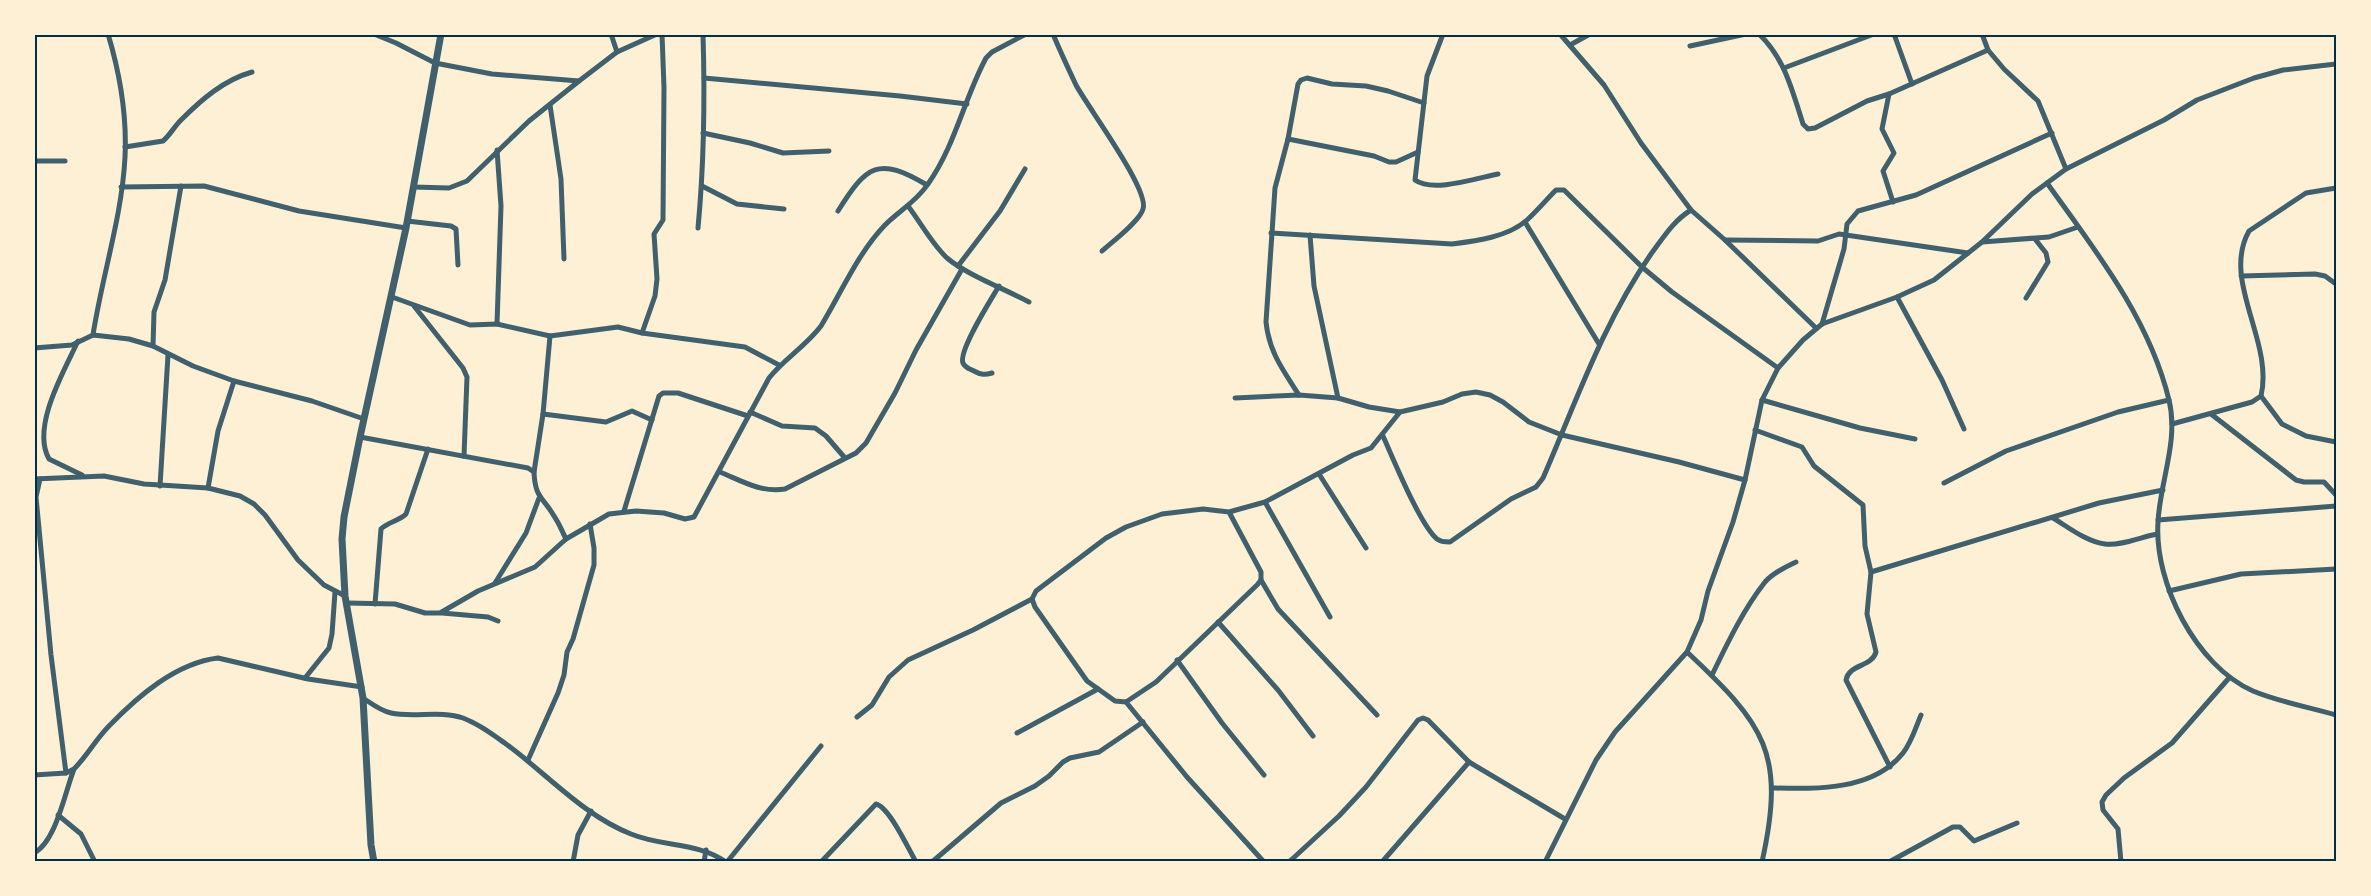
<svg xmlns="http://www.w3.org/2000/svg" width="2371" height="896" viewBox="0 0 2371 896" font-family="Bitter,serif">
	<style>
		.lines { fill: none; stroke-linecap: round; stroke-linejoin: round }
		.minor { stroke: #3f606c; stroke-width: 5 }
		.tertiary { stroke: #3f606c; stroke-width: 7 }
		.neatline { fill: none; stroke: #003049; stroke-width: 2 }
	</style>
	<rect width="100%" height="100%" fill="#fdf0d5"/>
	<g class="lines">
		<g class="minor">
			<path d="M374,34L396,43L435,63L492,74L579,81"/>
			<path d="M611,34L617,52"/>
			<path d="M1053,34C1060,51 1068,68 1076,85C1087,106 1150,190 1143,209C1140,221 1112,242 1102,251"/>
			<path d="M1443,34L1427,76L1415,180C1433,193 1477,178 1498,174"/>
			<path d="M1560,34L1604,85L1641,143L1691,210L1725,240L1816,328"/>
			<path d="M1759,34C1785,59 1792,90 1803,124L1808,129L1815,128L1867,101L1889,94L1988,50"/>
			<path d="M1894,34L1912,84"/>
			<path d="M1982,34L1988,50L2004,69L2038,101L2066,169"/>
			<path d="M1570,45L1590,34"/>
			<path d="M1690,46L1746,34"/>
			<path d="M1784,68L1874,34"/>
			<path d="M704,78L900,96L967,104"/>
			<path d="M1889,94L1882,129L1894,153L1883,171L1893,202"/>
			<path d="M550,105L561,179L564,259"/>
			<path d="M703,133L750,143L783,153L829,151"/>
			<path d="M1288,139L1374,156L1389,162H1396L1418,152"/>
			<path d="M125,147L163,141C170,135 174,127 181,120C202,99 224,80 252,72"/>
			<path d="M497,150L501,206L497,324"/>
			<path d="M34,161H65"/>
			<path d="M2047,183C2095,250 2149,318 2169,400C2179,441 2160,481 2158,522C2154,583 2196,666 2253,691C2279,702 2309,707 2336,715"/>
			<path d="M702,186L737,204L784,209"/>
			<path d="M121,187L204,186L299,211L406,228"/>
			<path d="M413,187L449,188L467,181L529,121L579,81L617,52L657,34"/>
			<path d="M908,206C921,223 932,244 947,258C967,275 1005,289 1029,302"/>
			<path d="M838,211C867,165 878,156 927,185"/>
			<path d="M407,221L451,226L456,229L458,265"/>
			<path d="M1525,222L1599,344"/>
			<path d="M698,228C704,164 705,99 703,34"/>
			<path d="M1271,233L1452,244C1476,241 1508,237 1527,220C1537,211 1546,200 1556,190H1564L1642,267L1672,292L1778,368"/>
			<path d="M1310,235L1314,286L1338,398"/>
			<path d="M1725,240L1818,241L1839,234L1968,253"/>
			<path d="M1982,242L2049,237L2078,227"/>
			<path d="M958,266L1000,211L1025,169"/>
			<path d="M2241,276L2315,274L2325,276L2336,284"/>
			<path d="M392,297L470,325L497,324L550,336L618,327L642,333L745,347L779,365"/>
			<path d="M1897,297L1942,380L1964,429"/>
			<path d="M2026,298L2048,262L2046,253L2035,239"/>
			<path d="M414,306L463,368L467,377L464,456"/>
			<path d="M1822,324L1844,249L1847,224L1858,211L1916,195L2052,133"/>
			<path d="M642,333L655,296L657,279L654,234L663,220L664,88L662,34"/>
			<path d="M93,335C102,276 122,217 125,157C127,116 120,74 108,34"/>
			<path d="M78,341C64,371 31,427 49,459L82,475"/>
			<path d="M153,346L154,312L165,280L181,186"/>
			<path d="M34,348L72,345L93,335L129,339L153,346L193,366L234,381L312,401L364,419"/>
			<path d="M992,373C985,375 981,375 974,371C970,369 965,368 963,363C958,351 992,298 999,286"/>
			<path d="M1299,395C1283,370 1269,352 1266,322L1275,188L1288,139L1298,84L1301,80L1307,78L1332,84L1366,86L1388,91L1424,103"/>
			<path d="M2261,396L2282,424L2306,436L2336,442"/>
			<path d="M1235,398L1299,395L1338,398L1369,407L1400,412"/>
			<path d="M1762,400L1860,428L1915,439"/>
			<path d="M750,412L782,426L815,428L826,436L845,458"/>
			<path d="M543,414L606,422L632,411L652,420"/>
			<path d="M2211,414L2296,480L2304,482H2324L2336,495"/>
			<path d="M2172,424L2252,402L2261,396C2274,341 2221,281 2249,231L2306,193L2336,188"/>
			<path d="M1755,430L1802,447L1814,466L1863,505L1865,546L1871,572L1867,614L1876,652C1872,667 1849,664 1846,680L1890,767"/>
			<path d="M1383,436C1393,458 1420,525 1437,539C1441,542 1445,542 1450,542L1511,499L1536,487L1543,478C1576,402 1603,323 1651,254C1663,238 1673,221 1691,210"/>
			<path d="M360,437L528,468L534,472C535,498 543,497 554,516C559,523 562,531 566,539"/>
			<path d="M534,472L543,414L550,336"/>
			<path d="M720,472C742,481 761,493 785,489L856,453L866,443L895,393L916,350L962,269"/>
			<path d="M1319,474L1366,548"/>
			<path d="M34,479L104,476L144,484L208,488L240,496L254,504L265,515L298,560L324,585L345,596"/>
			<path d="M40,479L36,497L51,655L66,773"/>
			<path d="M1944,483L2006,451L2118,412L2169,400"/>
			<path d="M160,486L168,355"/>
			<path d="M208,488L218,431L234,381"/>
			<path d="M1265,502L1330,617"/>
			<path d="M624,511L659,396L663,393H678L748,416"/>
			<path d="M1229,512L1261,572V580L1257,585L1156,682L1126,702L1115,701L1087,681L1035,607L1032,599L1036,591L1106,538L1126,527L1162,514L1203,509L1229,512L1265,502L1353,455L1371,448L1400,412L1443,402L1462,394L1476,392L1490,395L1503,402L1529,422L1562,435L1679,462L1745,480"/>
			<path d="M2053,518C2068,527 2087,542 2105,544C2121,546 2141,537 2157,534"/>
			<path d="M2158,520L2336,506"/>
			<path d="M1871,572L2099,503L2163,490"/>
			<path d="M1261,580L1278,609L1377,715"/>
			<path d="M495,583L526,533L539,498"/>
			<path d="M2169,591L2241,574L2336,569"/>
			<path d="M347,603L395,604L425,613H440L478,591L535,567L566,539L609,514L636,511L664,513L685,519L694,517L769,378C784,359 806,346 821,326C841,293 858,253 885,225C899,211 917,201 928,184C955,146 964,99 986,58L992,52L1026,34"/>
			<path d="M375,604L381,529C388,522 399,521 406,514L428,449"/>
			<path d="M442,613L488,617L498,621"/>
			<path d="M1218,622L1278,690L1313,736"/>
			<path d="M1687,652C1765,725 1786,753 1762,862"/>
			<path d="M1177,660L1222,723L1264,775"/>
			<path d="M1712,675C1727,644 1743,610 1765,582C1773,573 1785,567 1796,562"/>
			<path d="M305,678L329,648L332,634L335,592"/>
			<path d="M363,698C372,704 381,711 391,713C414,718 440,710 463,718C479,724 492,734 506,744C547,774 583,815 631,834C662,847 698,842 726,862"/>
			<path d="M1126,702L1187,777L1264,862"/>
			<path d="M857,717L872,705L889,677L908,660L973,630L1032,599"/>
			<path d="M1017,733L1098,689"/>
			<path d="M528,760L558,693L564,675L567,652L573,639L594,565V548L590,524"/>
			<path d="M34,775L66,773L74,769C87,756 96,739 109,726C138,696 176,663 218,658L308,679L362,687"/>
			<path d="M1773,788C1816,789 1873,791 1903,753C1911,743 1916,727 1921,715"/>
			<path d="M58,815L81,834L95,862"/>
			<path d="M34,853C56,842 65,792 74,769"/>
			<path d="M573,862L578,835L591,811"/>
			<path d="M704,862L706,850"/>
			<path d="M727,862L821,746"/>
			<path d="M821,862L876,804C889,807 908,848 916,862"/>
			<path d="M932,862L1001,803L1035,786L1049,776L1063,762L1070,758L1099,752L1143,722"/>
			<path d="M1289,862L1339,816L1366,787L1418,720L1423,718L1428,720L1469,762L1565,819"/>
			<path d="M1382,862L1469,762"/>
			<path d="M1545,862L1596,760L1615,732L1687,652L1701,620L1708,591L1733,522L1745,480L1762,400L1778,368L1803,340L1822,324L1897,297L1934,280L1982,242L2032,194L2066,169L2164,120L2197,100L2254,78L2283,70L2336,64"/>
			<path d="M1889,862L1953,827H1960L1974,841L2017,823"/>
			<path d="M2121,862L2118,829L2103,810L2102,802L2106,795L2124,778L2172,743L2229,678"/>
		</g>
		<path class="tertiary" d="M374,862L371,845L363,698L345,596L342,539L344,517L360,437L406,228L441,34"/>
	</g>
	<rect width="2371" height="896" fill="none" stroke="#fdf0d5" stroke-width="72"/>
	<rect x="36" y="36" width="2299" height="824" class="neatline"/>
</svg>
